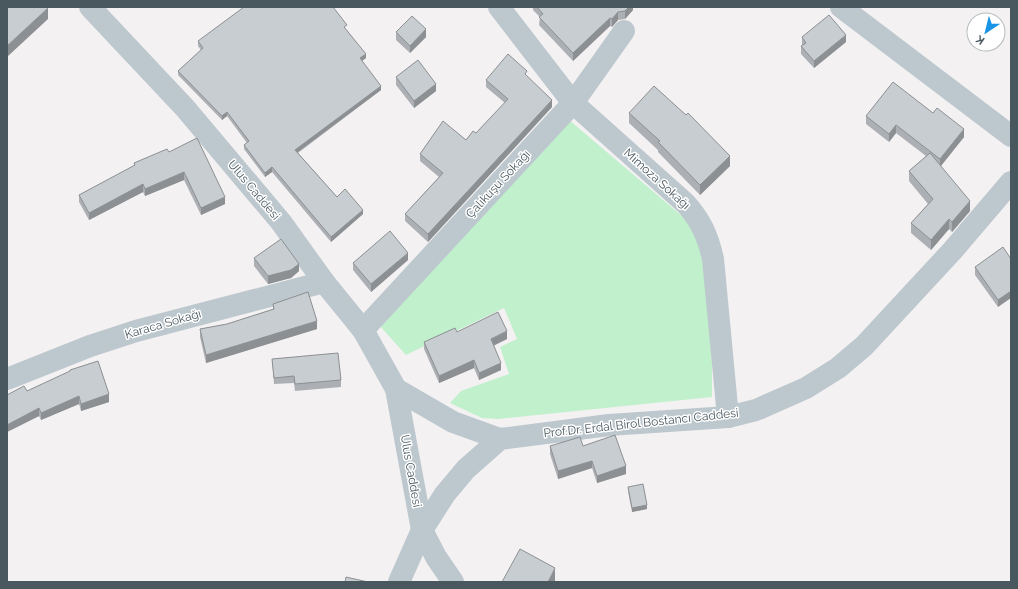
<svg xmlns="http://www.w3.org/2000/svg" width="1018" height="589" viewBox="0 0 1018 589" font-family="Raleway,sans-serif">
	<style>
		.green { fill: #c1f0cc }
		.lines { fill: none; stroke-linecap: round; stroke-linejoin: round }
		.minor { stroke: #bdc8ce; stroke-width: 22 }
		.wall { fill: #acb0b4 }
		.shaded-wall { fill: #8c9092 }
		.building { fill: #c8cdd1; stroke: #8c9092 }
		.labels { text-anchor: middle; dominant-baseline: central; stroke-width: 3; stroke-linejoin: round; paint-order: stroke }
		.street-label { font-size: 12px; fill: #49585f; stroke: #fff }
	</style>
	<rect width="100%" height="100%" fill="#f4f1f2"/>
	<path class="green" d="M568,119L682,216L695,230L705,269L712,364V397L498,419L482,418L450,403L461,391L509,374L500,347L517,339L504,308L406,355L379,325Z"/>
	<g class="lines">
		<g class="minor">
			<path d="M90,7L185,108L281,222L324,282L363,330L396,389"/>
			<path d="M499,7L573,103L685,203C701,220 708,237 713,259L728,417"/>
			<path d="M841,7L1011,136"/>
			<path d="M363,330L573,103L624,31"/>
			<path d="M7,379L90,346L136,331L324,282"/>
			<path d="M399,582L422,530L445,494L466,469L500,439L609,425L728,417L756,410L806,388L838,368L864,346L953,250L1011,182"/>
			<path d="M453,582L436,557L422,530L396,389L453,422L500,439"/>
		</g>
	</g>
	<g class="wall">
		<path d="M533,7H633V10L625,19L618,20L612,27L610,26L573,61L539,25L540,17L533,10Z"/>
		<path d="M347,30L366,58L362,61L381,90L298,153L337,197L363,214L331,242L272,172L265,177L244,149V145L247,143L227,116L222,120L178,75V71L201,50L198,46V41Z"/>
		<path d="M396,32L426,37L410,53L396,40Z"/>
		<path d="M802,37L846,42L814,68L801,54V46H802Z"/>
		<path d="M527,76L552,107L428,242L405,221V214L439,177L420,161V154L466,140L476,133L505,103L486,87V80Z"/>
		<path d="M396,77L436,91L414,108L396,85Z"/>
		<path d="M629,113L730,166L700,195L658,152V150L629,123Z"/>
		<path d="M933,113L964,137L941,166L970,211L952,232L949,229L931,250L911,233V223L928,204L909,181V171L926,156L896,133L889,142L866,124V116Z"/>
		<path d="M169,152L225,204L201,215L184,180L145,196L143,192L89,220L79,202V195L134,166V163Z"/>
		<path d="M254,258L299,271L291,278L268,284L254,266Z"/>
		<path d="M1011,259L998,307L975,275V267Z"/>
		<path d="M408,260L371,292L353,270V263Z"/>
		<path d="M273,304L317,329L206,363L200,337V329L227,324L273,309Z"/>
		<path d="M457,332L507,339L494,345L501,370L479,380L474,368L439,383L424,349V342Z"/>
		<path d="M272,359L341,380V387L295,391L294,383L274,384Z"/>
		<path d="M70,370L109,402L81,411L79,404L41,420L39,416L7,432V395L27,391L70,372Z"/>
		<path d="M550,446H583L626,474L597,483L592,468L558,479L550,454Z"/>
		<path d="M628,487L647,509L632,512L628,491Z"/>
	</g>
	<g class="shaded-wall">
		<path d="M629,7H633V10L625,19V11Z"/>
		<path d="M48,8V19L7,57V46Z"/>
		<path d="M618,12V20L612,27V19Z"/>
		<path d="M610,18V26L573,61V53Z"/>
		<path d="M426,29V37L410,53V46Z"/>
		<path d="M846,35V42L814,68V61Z"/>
		<path d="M366,54V58L360,62V58Z"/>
		<path d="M436,84V91L414,108V101Z"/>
		<path d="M381,86V90L295,154V150Z"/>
		<path d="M552,100V107L428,242V234Z"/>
		<path d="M227,112V116L222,120V116Z"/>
		<path d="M896,125V133L889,142V134Z"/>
		<path d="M964,129V137L940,167V159Z"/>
		<path d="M730,156V166L700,195V185Z"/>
		<path d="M272,167V172L265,177V173Z"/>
		<path d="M184,172V180L145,196V189Z"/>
		<path d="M143,184V192L89,220V213Z"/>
		<path d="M225,197V204L201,215V208Z"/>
		<path d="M970,201V211L952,232V222Z"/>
		<path d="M363,210V214L331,242V237Z"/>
		<path d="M949,219V229L931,250V240Z"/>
		<path d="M408,253V260L371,292V284Z"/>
		<path d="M299,264V271L291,278L268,284V276Z"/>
		<path d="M1011,291V298L998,307V300Z"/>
		<path d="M317,321V329L206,363V355Z"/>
		<path d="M507,331V339L491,347V339Z"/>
		<path d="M474,360V368L439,383V376Z"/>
		<path d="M501,363V370L479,380V373Z"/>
		<path d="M109,394V402L81,411V404Z"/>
		<path d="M79,396V404L41,420V413Z"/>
		<path d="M39,408V416L7,432V425Z"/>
		<path d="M592,461V468L558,479V471Z"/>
		<path d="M626,466V474L597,483V476Z"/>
		<path d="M647,505V509L632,512V508Z"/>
		<path d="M555,568V582H548Z"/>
	</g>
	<g class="building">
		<path d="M7,7H47L48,8L7,46Z"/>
		<path d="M244,7H333L347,25L344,27L366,54L360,58L381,86L295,150L337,197L345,189L363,210L331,237L272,167L265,173L244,145L249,141L227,112L222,116L178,71L203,48L198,41Z"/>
		<path d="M537,7H629L625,11L618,12L612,19L610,18L573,53L539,17L543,14Z"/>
		<path d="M829,15L846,35L814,61L801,46L806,43L802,37Z"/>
		<path d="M412,16L426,29L410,46L396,32Z"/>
		<path d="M508,54L527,71L525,74L552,100L428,234L405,214L443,173L420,154L443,121L466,140L473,131L476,133L508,99L486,80Z"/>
		<path d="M418,60L436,84L414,101L396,77Z"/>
		<path d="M893,82L933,113L937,108L964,129L940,159L896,125L889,134L866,116Z"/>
		<path d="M654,86L686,115L688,113L730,156L700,185L658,142L660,141L629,113Z"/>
		<path d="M197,138L225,197L201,208L184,172L145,189L143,184L89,213L79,195L135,165L134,163L167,149L169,152Z"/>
		<path d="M930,153L970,201L952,222L949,219L931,240L911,223L933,199L909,171Z"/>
		<path d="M390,231L408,253L371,284L353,263Z"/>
		<path d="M281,239L299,264L291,270L268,276L254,258Z"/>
		<path d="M1003,247L1011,259V291L998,300L975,267Z"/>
		<path d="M308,292L317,321L206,355L200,329L227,324L274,309L273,304Z"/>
		<path d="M498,312L507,331L491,339L501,363L479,373L474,360L439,376L424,342L455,328L457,332Z"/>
		<path d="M338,353L341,380L295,384L294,376L274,378L272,359Z"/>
		<path d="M98,361L109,394L81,404L79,396L41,413L39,408L7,425V395L24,386L27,391L70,371V370Z"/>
		<path d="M615,435L626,466L597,476L592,461L558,471L550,446L580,437L583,446Z"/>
		<path d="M643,484L647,505L632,508L628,487Z"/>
		<path d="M520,549L555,568L548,582H502Z"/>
		<path d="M346,577L368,582H345Z"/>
	</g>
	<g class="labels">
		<g class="street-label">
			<text transform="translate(657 179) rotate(42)">Mimoza Sokağı</text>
			<text transform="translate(498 184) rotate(-47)">Çalıkuşu Sokağı</text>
			<text transform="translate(254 190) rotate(50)">Ulus Caddesi</text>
			<text transform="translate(163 324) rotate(-16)">Karaca Sokağı</text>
			<text transform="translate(641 423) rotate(-6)">Prof.Dr. Erdal Birol Bostancı Caddesi</text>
			<text transform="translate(411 471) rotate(80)">Ulus Caddesi</text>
		</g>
	</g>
	<rect width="1018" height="589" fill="none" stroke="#49585f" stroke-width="16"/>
	<g transform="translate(986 32) rotate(215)"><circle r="19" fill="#ffffff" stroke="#b6bcbf"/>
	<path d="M0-3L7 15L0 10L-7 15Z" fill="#1993e6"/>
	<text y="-6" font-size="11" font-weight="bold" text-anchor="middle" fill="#49585f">K</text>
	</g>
</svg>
